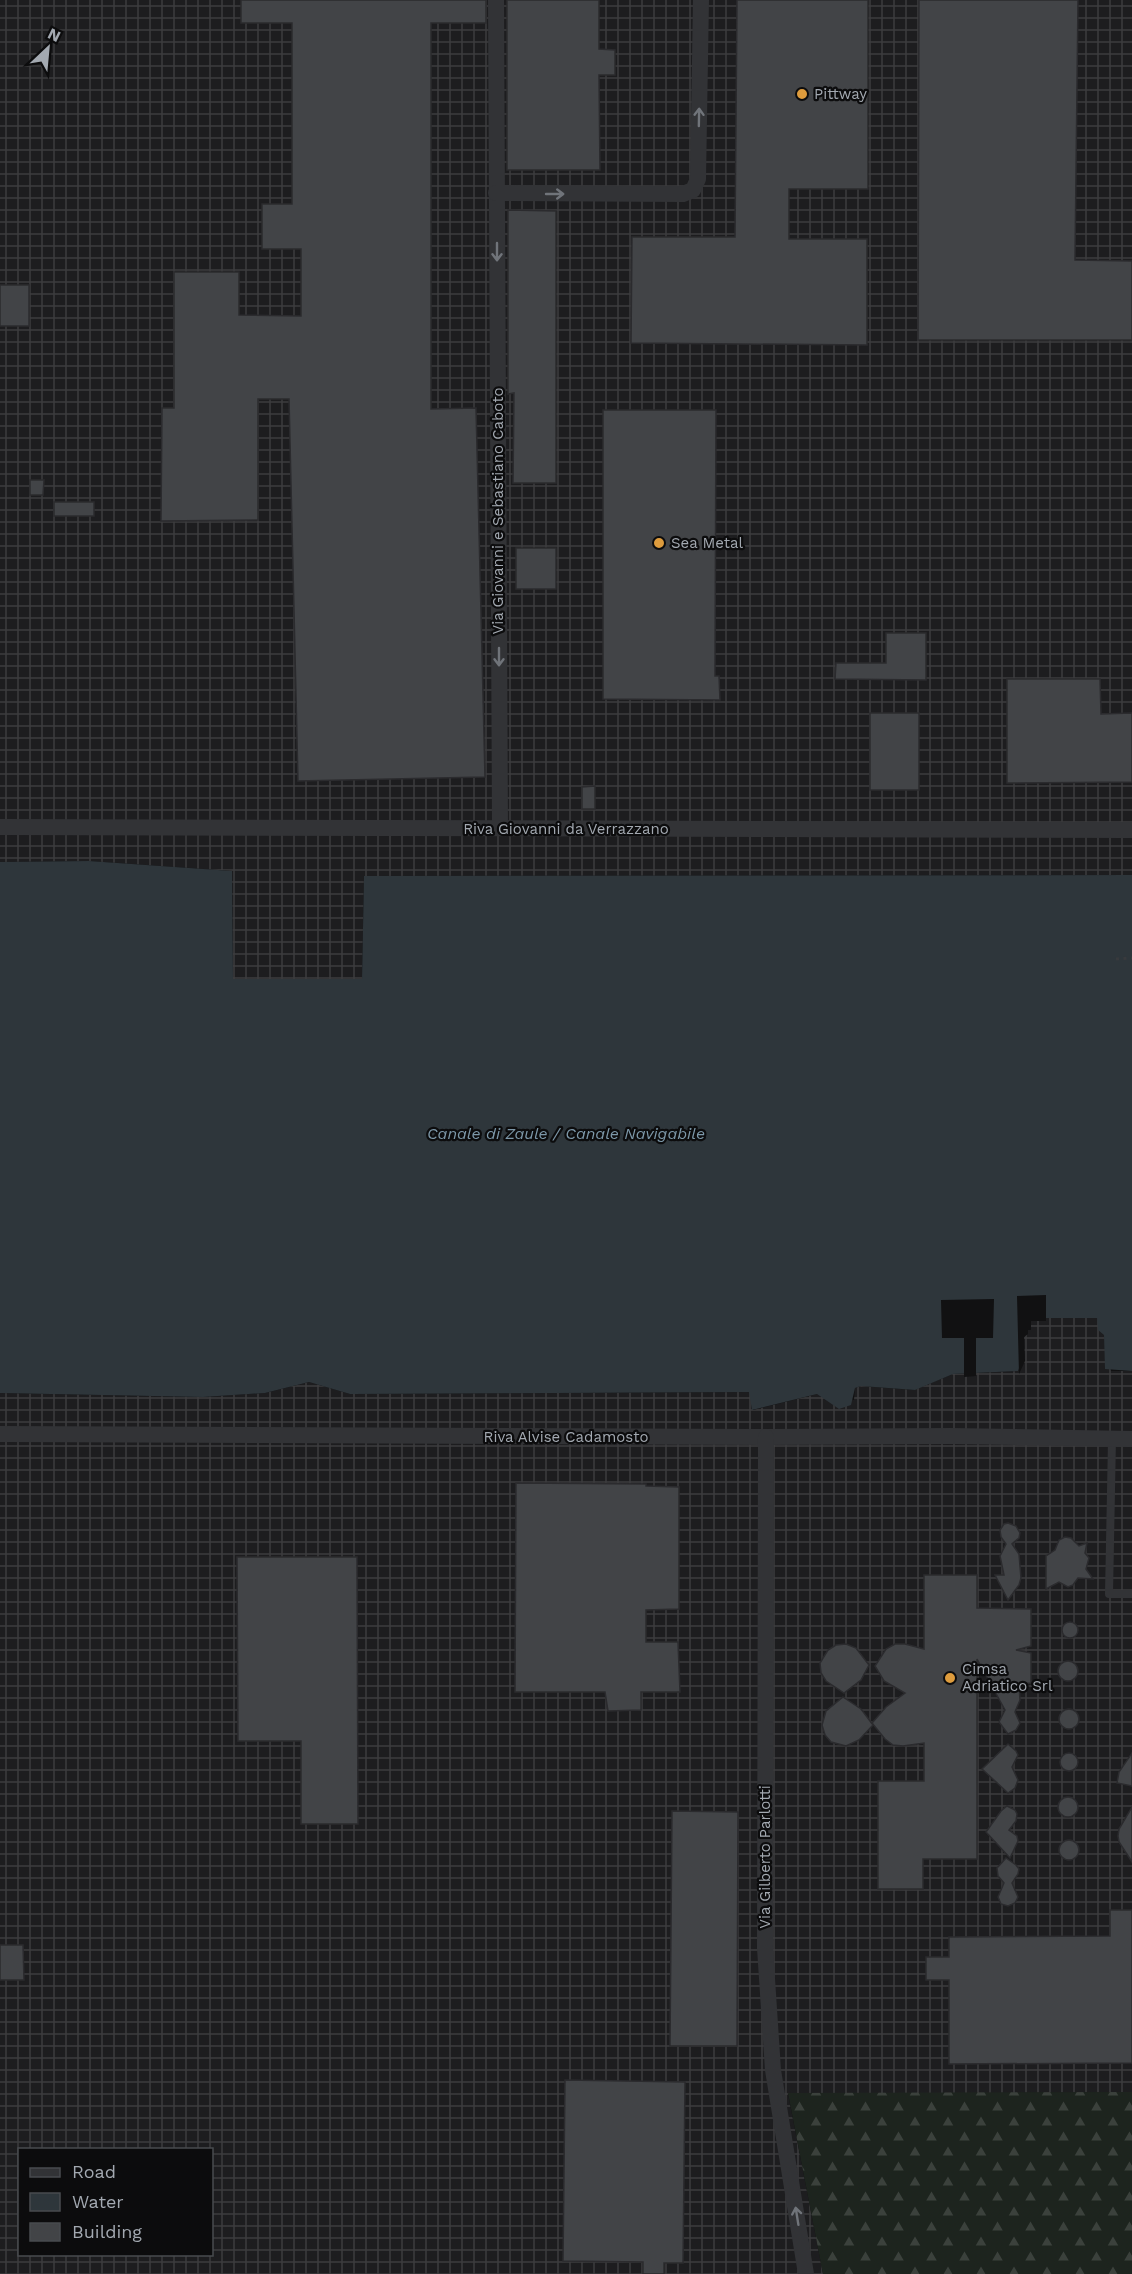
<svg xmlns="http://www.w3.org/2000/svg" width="1132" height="2274" viewBox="0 0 1132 2274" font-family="'Work Sans',sans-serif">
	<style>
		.industrial { fill: url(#industrial-grid); fill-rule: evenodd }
		.forest { fill: url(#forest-firs) }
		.water { fill: #2e363b }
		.pier { fill: #111112 }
		.building { fill: #424447; stroke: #2b2b2e; stroke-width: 1.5 }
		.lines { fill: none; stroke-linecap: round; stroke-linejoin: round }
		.path { stroke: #383a3d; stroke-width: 3; stroke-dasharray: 3 4.5; stroke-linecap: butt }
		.service { stroke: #323336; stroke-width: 8 }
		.minor { stroke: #323336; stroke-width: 16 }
		.oneway { stroke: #70747a }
		.poi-dot { fill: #de9c3d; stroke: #0c0c0d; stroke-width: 2 }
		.labels { text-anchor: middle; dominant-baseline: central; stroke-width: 4.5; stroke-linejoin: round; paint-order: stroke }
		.poi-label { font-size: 15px; fill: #a3a9b1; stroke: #0c0c0d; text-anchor: start }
		.street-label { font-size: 15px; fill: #a3a9b1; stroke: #0c0c0d }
		.water-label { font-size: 16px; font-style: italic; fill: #7d98a9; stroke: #0c0c0d }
	</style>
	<defs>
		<pattern id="industrial-grid" width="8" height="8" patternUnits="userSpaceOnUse" patternTransform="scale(1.5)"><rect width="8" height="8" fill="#1d1d1f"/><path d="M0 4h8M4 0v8" fill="none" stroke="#3b3b3d"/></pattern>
		<pattern id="forest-firs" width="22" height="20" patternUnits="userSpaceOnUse" patternTransform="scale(1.5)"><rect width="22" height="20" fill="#1d241e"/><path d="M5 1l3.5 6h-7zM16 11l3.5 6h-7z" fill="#3b413c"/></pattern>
	</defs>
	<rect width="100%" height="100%" fill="#111112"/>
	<g class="industrial">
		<path d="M0,0H1132V875L364,876L362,979H233L232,871L89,861L0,862Z"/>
		<path d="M1028,1318H1097L1104,1334L1111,1371H1132V2092L788,2094L823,2274H0V1393L203,1397L265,1393L309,1382L350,1394L750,1392L753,1410L817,1394L854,1400L855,1388L861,1386L914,1390L953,1374L1018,1371L1021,1336ZM20,2150H212V2254H20Z"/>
	</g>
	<path class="forest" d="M1132,2092V2274H823L788,2093Z"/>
	<path class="water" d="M89,861L232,871L233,979H362L364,876L1132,875V1371L1105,1369L1104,1335L1098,1330L1097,1318H1028L1021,1336L1022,1360L1018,1371L953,1374L915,1390L861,1386L855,1388L851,1405L839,1409L817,1394L752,1410L749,1392L350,1394L309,1382L265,1393L203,1397L0,1393V862Z"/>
	<g class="pier">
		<path d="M1046,1295V1321H1031V1330H1028V1334L1024,1337L1025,1361L1019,1374L1017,1296Z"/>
		<path d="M994,1299L993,1338H976V1376L964,1377V1338H942L941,1300Z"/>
	</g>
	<g class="building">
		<path d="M241,0H486V23H431V409L476,408L485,777L298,781L289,399H258V520L161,521L162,408H174V272H239V315L301,316V249H262V204H292V23H241Z"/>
		<path d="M507,0H599V49L615,50V75H599L600,170H507Z"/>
		<path d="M737,0H868V189H789V239H867V345L631,343L632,237H735Z"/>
		<path d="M919,0H1078L1075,260L1132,261V340H918Z"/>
		<path d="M508,210L556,211V483H513L514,393L508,394Z"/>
		<rect x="0" y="285" width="29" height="41"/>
		<path d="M603,410H716L715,676H719L720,700L603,699Z"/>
		<path d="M30,480H44L43,495H30Z"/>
		<rect x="54" y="502" width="40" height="14"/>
		<rect x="516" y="548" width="40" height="41"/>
		<path d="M886,633H926V680L835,679L836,663H886Z"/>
		<path d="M1007,679H1100L1101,714L1132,713V782L1007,783Z"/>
		<rect x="870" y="713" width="49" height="77"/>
		<path d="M595,786V809H582V787Z"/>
		<path d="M516,1483L646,1484V1486L679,1487V1609L646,1610V1642H678L680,1692H641V1710L608,1711L605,1692H515Z"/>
		<path d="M1008,1523L1016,1526L1020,1533L1019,1538L1012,1544L1019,1554L1021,1578L1019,1585L1008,1600L995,1575H1004L1000,1556L1006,1544L1001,1537L1000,1530L1004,1524Z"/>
		<path d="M1065,1537L1071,1538L1079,1546L1087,1543L1085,1553L1089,1558L1086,1569L1093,1579L1078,1578L1073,1585L1068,1587L1059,1582L1046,1589V1556L1055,1550L1059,1540Z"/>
		<path d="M237,1557H357L358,1824H301V1741H238Z"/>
		<path d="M924,1575H977V1608L1031,1609V1646L1016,1650L1031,1653V1683L1019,1684L1020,1700L1015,1712L1020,1723L1016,1730L1008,1734L999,1722L1005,1710L977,1659V1859H923V1889H878V1781H924V1743L903,1746L893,1745L885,1739L872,1723L886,1707L905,1693L884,1681L875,1666L886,1649L895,1644H905L924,1649Z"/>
		<circle cx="1070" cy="1630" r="8"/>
		<path d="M846,1644L856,1648L869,1665L861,1680L844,1693L826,1681L821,1673L820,1663L828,1650L836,1645Z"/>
		<circle cx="1068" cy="1671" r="10"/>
		<path d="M843,1697L861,1709L873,1725L859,1740L846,1746L831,1742L825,1735L822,1725L826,1711Z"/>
		<circle cx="1069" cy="1719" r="10"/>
		<path d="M1008,1744L1016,1751L1018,1755L1012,1767L1018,1780L1015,1788L1008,1793L982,1769Z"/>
		<circle cx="1069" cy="1762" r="9"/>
		<path d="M1132,1753V1786L1117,1783L1119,1772Z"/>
		<circle cx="1068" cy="1807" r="10"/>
		<path d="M1007,1806L1015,1810L1017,1814L1016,1821L1009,1830L1017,1836L1018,1841L1010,1858L986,1832L1001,1811Z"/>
		<path d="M1132,1807V1862L1119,1842L1118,1836L1119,1829Z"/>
		<path d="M672,1811L738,1812L737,2046H670Z"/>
		<circle cx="1069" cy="1850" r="10"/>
		<path d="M1006,1858L1016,1865L1019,1869L1018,1874L1012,1883L1018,1897L1015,1903L1008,1906L1001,1904L998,1897L1004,1883L998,1876L997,1868Z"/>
		<path d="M1110,1910H1132V2063L949,2064V1980H926V1957H949V1937L1110,1936Z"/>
		<path d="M0,1945H23L24,1980H0Z"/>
		<path d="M565,2080L685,2082L683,2263H664V2274H643V2262L563,2261Z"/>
	</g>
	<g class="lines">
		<path class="path" d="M1116,959L1132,958"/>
		<path class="service" d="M1112,1439L1109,1594H1132"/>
		<g class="minor">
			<path d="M496,0L500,828"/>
			<path d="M496,193L683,194L693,190L698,179L701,0"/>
			<path d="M0,827L1132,830"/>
			<path d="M0,1434L766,1437L950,1436L1132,1439"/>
			<path d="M766,1437L765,1948L773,2070L806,2274"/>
		</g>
	</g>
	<defs><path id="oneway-shaft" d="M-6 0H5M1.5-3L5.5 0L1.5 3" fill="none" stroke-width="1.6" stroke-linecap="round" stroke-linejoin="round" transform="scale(1.5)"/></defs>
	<g class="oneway">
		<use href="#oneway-shaft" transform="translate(699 117) rotate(-89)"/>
		<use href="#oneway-shaft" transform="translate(555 194)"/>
		<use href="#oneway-shaft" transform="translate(497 252) rotate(90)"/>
		<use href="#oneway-shaft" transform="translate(499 657) rotate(90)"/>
		<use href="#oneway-shaft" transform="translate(797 2216) rotate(-99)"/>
	</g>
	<g class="poi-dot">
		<circle cx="802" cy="94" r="6"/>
		<circle cx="659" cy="543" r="6"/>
		<circle cx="950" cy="1678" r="6"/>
	</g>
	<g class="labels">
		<g class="poi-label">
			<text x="814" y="94">Pittway</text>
			<text x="671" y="543">Sea Metal</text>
			<text x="962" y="1669">Cimsa<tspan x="962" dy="17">Adriatico Srl</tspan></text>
		</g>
		<g class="street-label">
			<text transform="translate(498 511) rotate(-90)">Via Giovanni e Sebastiano Caboto</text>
			<text x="566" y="829">Riva Giovanni da Verrazzano</text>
			<text x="566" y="1437">Riva Alvise Cadamosto</text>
			<text transform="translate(765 1857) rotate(-90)">Via Gilberto Parlotti</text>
		</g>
		<g class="water-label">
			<text x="566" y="1133">Canale di Zaule / Canale Navigabile</text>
		</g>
	</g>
	<rect x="18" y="2148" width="195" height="108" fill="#0c0c0d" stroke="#484b4f" stroke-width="1.5"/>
	<rect x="30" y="2168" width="30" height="9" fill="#323336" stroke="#484b4f" stroke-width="1.5"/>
	<text x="72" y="2178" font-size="18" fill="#a3a9b1">Road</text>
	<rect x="30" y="2193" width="30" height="18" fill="#2e363b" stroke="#484b4f" stroke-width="1.5"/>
	<text x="72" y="2208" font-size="18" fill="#a3a9b1">Water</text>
	<rect x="30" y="2223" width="30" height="18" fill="#424447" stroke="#484b4f" stroke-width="1.5"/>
	<text x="72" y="2238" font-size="18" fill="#a3a9b1">Building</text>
	<g transform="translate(48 48) rotate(26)" stroke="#0c0c0d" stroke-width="4.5" paint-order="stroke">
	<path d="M0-4.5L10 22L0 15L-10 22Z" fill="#a3a9b1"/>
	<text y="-9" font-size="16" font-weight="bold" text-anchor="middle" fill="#a3a9b1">N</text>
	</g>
</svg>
